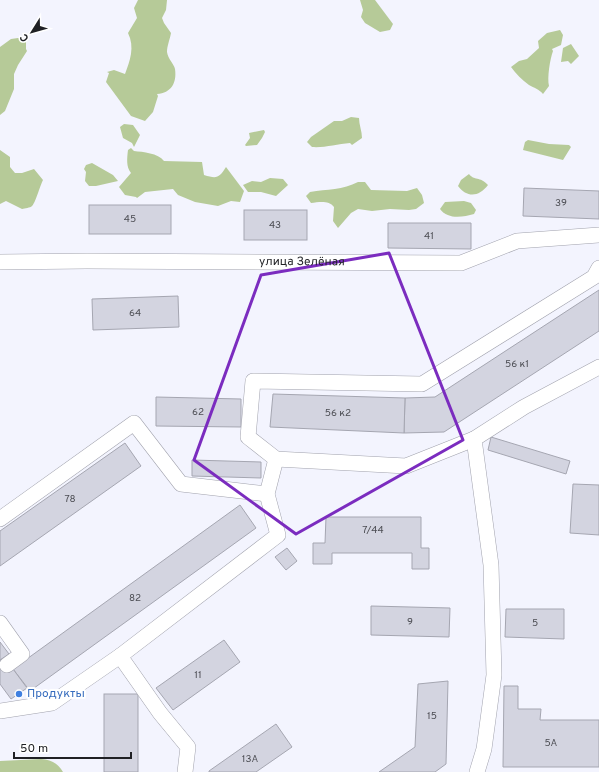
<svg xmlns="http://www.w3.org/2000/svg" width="599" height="772" viewBox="0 0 599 772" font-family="Overpass,sans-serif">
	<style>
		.green { fill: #b6ca98 }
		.building { fill: #d3d4e0; stroke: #a5a6b1 }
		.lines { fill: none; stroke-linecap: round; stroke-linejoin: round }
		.minor-casing { stroke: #a1a2ad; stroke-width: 16 }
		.minor { stroke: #fff; stroke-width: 15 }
		.marked { fill: none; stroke: #7b2cbf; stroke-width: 3; stroke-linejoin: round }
		.shop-dot { fill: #3f7fe0; stroke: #fff; stroke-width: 1.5 }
		.labels { text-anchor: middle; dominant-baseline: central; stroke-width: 4; stroke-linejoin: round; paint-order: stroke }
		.number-label { font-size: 10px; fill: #4c4d53 }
		.street-label { font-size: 12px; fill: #1f2024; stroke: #fff }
		.shop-label { font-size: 12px; fill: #366cbe; stroke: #fff; text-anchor: start }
	</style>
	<rect width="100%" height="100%" fill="#f3f4fe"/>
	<g class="green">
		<path d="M138,0H167L166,10L162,18L164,23L171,33C170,39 167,46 167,52C168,59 174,64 175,69C177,83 171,93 157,94L158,96L153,112L145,121L131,116L106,82L109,73L107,72L114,70L125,74C130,61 135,47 128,33L137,18L134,8Z"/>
		<path d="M360,0H375L393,24L390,30L380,32L365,23L361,17L363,10Z"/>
		<path d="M560,30L563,35L561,45L552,49L553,51C550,59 547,78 549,86L543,94C539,89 534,88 529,85C522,80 516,74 511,67L519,61L527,59L539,48L538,41L547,33Z"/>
		<path d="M18,38L26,39V49L27,51L18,65L14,74V89L5,111L0,115V47L11,39Z"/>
		<path d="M571,44L579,56L571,64L568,61L561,62L563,48Z"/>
		<path d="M351,117L359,118C359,125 362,131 362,138L352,145L350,143C337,144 324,148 312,147L307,142L311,137L334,121H342Z"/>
		<path d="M124,124L133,125L140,135L134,147L132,143L123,138L120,127Z"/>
		<path d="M264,130L265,132L262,138L257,145L246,146L245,145L250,138L249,133Z"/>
		<path d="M528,140L549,144L569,145L571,147L563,160L523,150L525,142Z"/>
		<path d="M131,148L134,151C143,152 158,153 164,161L202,162L204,175C217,179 219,178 226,167L244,191L240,202L231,201L218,206L195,202L178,195L173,189L145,192L137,198L136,197L125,195L119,187L131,173C126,167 127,158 128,150Z"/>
		<path d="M0,150L10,157V167L15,173H22L34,169L43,180C40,186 35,204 32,206C30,208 25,208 22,209L6,201L0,204Z"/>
		<path d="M92,163L113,175L118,181L96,186H89L85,181L86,172L84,169L86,165Z"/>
		<path d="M469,174C474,181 480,176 488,185C479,197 467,198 458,186L461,180Z"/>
		<path d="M270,178L283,179L288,185L276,196L261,192H248L243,185L252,181L261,182Z"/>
		<path d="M358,182H365L371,190L407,191L417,188L422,195L424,203L416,209L409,210L390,209L372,211L358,209L351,213L338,228L333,221L334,207C329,200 319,202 311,203L306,196L310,192C327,189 343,190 358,182Z"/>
		<path d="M464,201L471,203L476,210L474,214C463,217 448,220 440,209L445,202Z"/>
		<path d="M41,759C51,760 58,763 63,772H0V761Z"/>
	</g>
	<g class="building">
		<path d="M524,188L599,191V219L523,216Z"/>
		<rect x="89" y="205" width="82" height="29"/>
		<rect x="244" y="210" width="63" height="30"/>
		<path d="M388,223H471V249L388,248Z"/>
		<path d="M599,290V331L444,432L404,433L405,398L435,397Z"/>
		<path d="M178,296L179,327L93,330L92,299Z"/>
		<path d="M273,394L405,398L404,433L270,427Z"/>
		<path d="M156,397L241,399V427L156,426Z"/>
		<path d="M491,437L570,461L566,474L488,450Z"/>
		<path d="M125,443L141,466L0,566V531Z"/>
		<path d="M192,460L261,462V478L192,476Z"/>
		<path d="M573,484L599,485V535L570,533Z"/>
		<path d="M240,505L256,528L30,691L13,669Z"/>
		<path d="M326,517H421V548H429V569H412V553H332V564H313V543H325Z"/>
		<path d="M287,548L297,561L286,570L275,557Z"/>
		<path d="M371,606L450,608L449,637L371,635Z"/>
		<path d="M506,609H564V639L505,637Z"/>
		<path d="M224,640L240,662L173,710L156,688Z"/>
		<path d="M0,642L9,654L0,660Z"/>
		<path d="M2,659L10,671L13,669L27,688L11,699L0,684V660Z"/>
		<path d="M448,681L446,764L435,772H379L415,747L418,684Z"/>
		<path d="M504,686H518V709H541L540,720H599V767H503Z"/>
		<rect x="104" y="694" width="34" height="78"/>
		<path d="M276,724L292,747L256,772H209V771Z"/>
	</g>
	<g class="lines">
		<defs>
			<g id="minor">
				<path id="s1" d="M0,262L87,261L461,263L517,241L599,235"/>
				<path d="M474,439L406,466L276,459L248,437L253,381L422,384L594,277L599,268"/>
				<path d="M0,519L134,423L181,484L267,494"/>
				<path d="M0,623L22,654L7,665"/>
				<path d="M120,656L160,713L188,747L185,772"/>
				<path d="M0,711L52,703L120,656L278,535L267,494L276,459"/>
				<path d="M477,772L484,749L494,675L491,565L474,439L524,407L599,367"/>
			</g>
		</defs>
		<use href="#minor" class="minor-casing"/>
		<use href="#minor" class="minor"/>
	</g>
	<path class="marked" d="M389,253L463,440L296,534L194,460L261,275Z"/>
	<circle class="shop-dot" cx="19" cy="694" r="4"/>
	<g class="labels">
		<g class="number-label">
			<text x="561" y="203">39</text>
			<text x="130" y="219">45</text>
			<text x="275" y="225">43</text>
			<text x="429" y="236">41</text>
			<text x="135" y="313">64</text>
			<text x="517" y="364">56 к1</text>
			<text x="198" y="412">62</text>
			<text x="338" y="413">56 к2</text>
			<text x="70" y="499">78</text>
			<text x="373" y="530">7/44</text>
			<text x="135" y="598">82</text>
			<text x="410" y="622">9</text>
			<text x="535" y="623">5</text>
			<text x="198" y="675">11</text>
			<text x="432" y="716">15</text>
			<text x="551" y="743">5А</text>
			<text x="250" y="759">13А</text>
		</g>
		<g class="street-label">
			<text stroke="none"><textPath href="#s1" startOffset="302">улица Зелёная</textPath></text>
		</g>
		<g class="shop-label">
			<text x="27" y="694">Продукты</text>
		</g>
	</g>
	<g transform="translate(32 32) rotate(233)" stroke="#ffffff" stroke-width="3" paint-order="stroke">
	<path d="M0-3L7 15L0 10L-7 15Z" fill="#1f2024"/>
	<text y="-6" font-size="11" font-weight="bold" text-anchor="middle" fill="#1f2024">С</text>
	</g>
	<path d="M14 752v6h117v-6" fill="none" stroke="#1f2024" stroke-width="2"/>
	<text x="20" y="752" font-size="12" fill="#1f2024" stroke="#ffffff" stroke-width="3" paint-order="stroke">50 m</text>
</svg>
